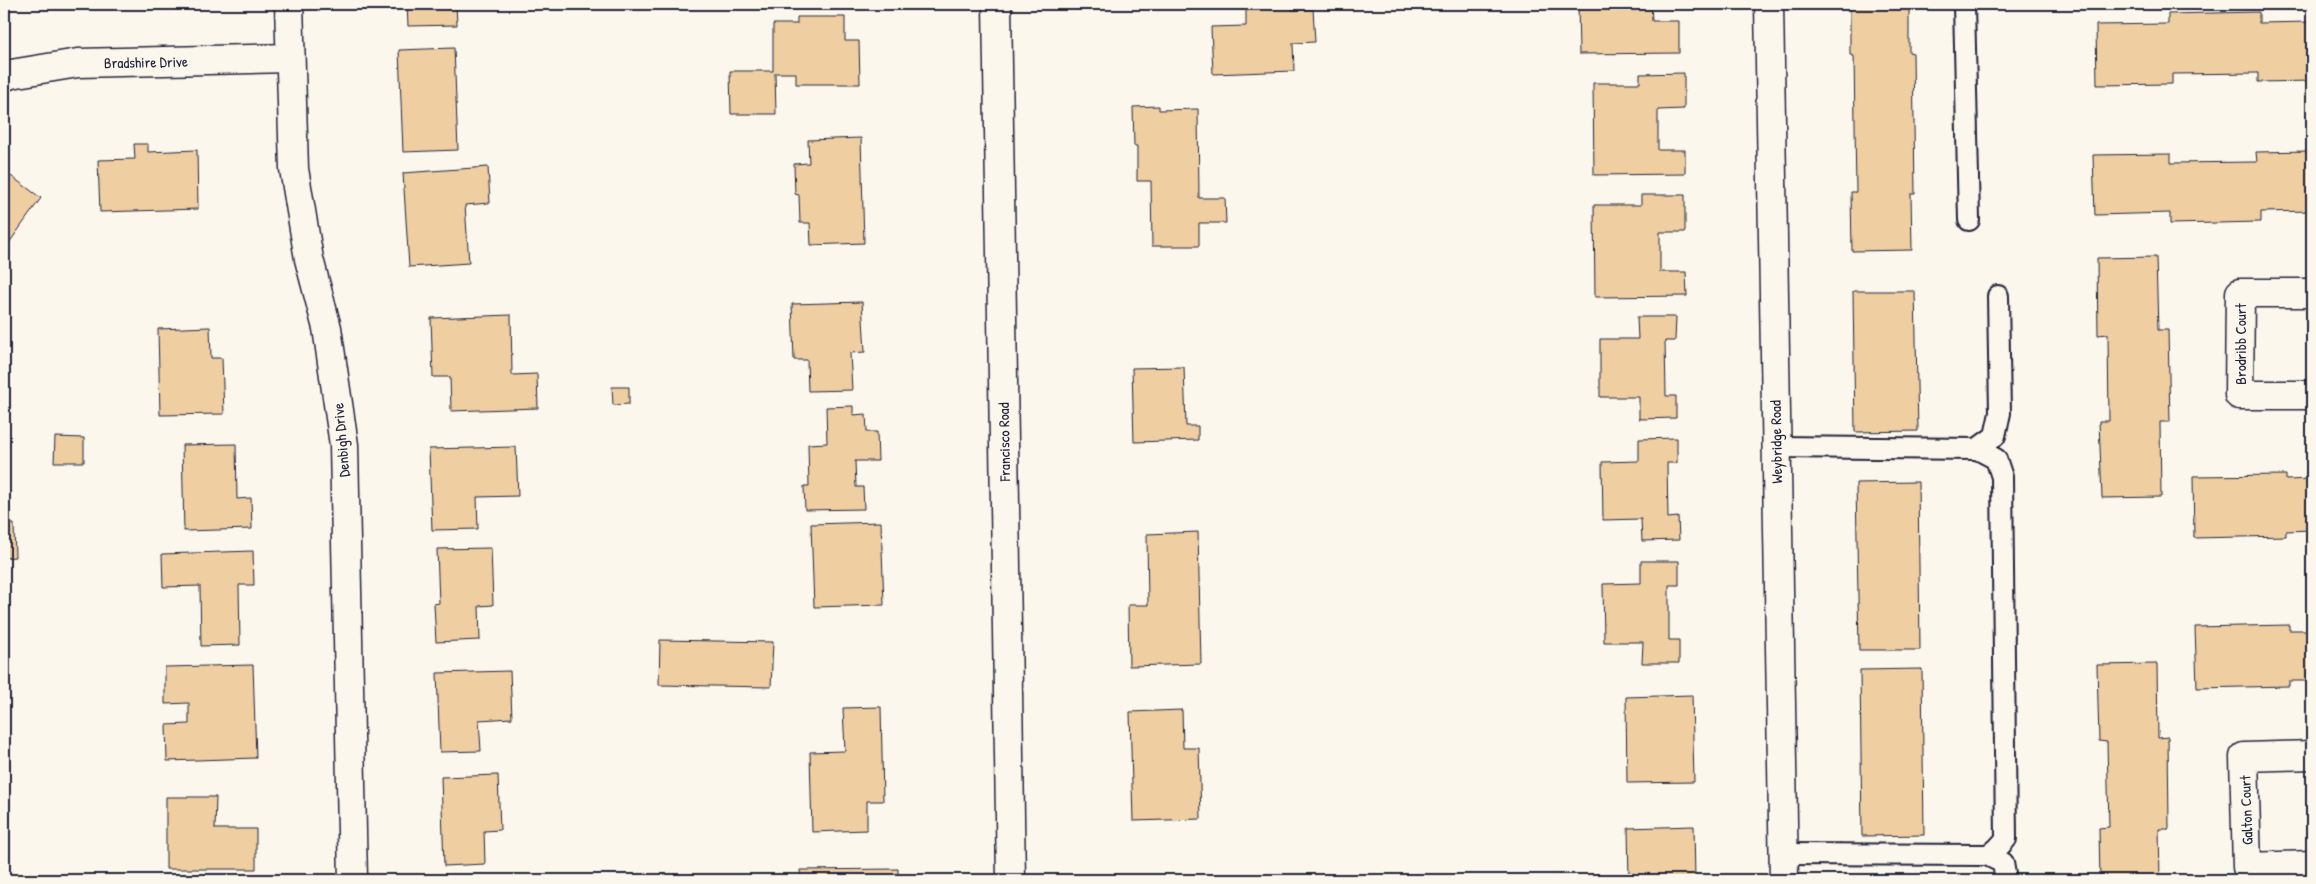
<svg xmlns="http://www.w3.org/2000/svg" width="2316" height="884" viewBox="0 0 2316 884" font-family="'Patrick Hand',sans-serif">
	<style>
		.building { fill: #efcfa1; stroke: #22223b }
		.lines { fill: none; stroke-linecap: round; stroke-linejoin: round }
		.lane-casing { stroke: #22223b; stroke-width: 24 }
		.street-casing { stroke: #22223b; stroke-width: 31 }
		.lane { stroke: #fbf7ec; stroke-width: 20 }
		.street { stroke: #fbf7ec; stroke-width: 28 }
		.labels { text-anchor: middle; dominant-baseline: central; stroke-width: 4.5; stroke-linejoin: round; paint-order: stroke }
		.street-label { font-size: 15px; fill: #22223b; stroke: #fbf7ec }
	</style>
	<rect width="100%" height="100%" fill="#fbf7ec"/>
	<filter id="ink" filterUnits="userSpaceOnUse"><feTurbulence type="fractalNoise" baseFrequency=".02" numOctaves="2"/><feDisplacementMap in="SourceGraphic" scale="10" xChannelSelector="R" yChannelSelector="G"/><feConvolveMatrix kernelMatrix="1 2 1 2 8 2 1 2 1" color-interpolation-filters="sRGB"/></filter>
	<g filter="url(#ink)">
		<g class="building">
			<path d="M407,4H456L457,25L408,26Z"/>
			<path d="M1246,4H1292V10L1313,9L1315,42L1293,43L1294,71L1213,74L1211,27L1246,26Z"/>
			<path d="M1578,4H1651L1652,21H1679V53L1579,54Z"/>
			<path d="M1850,4H1909V52L1913,53L1915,194H1911L1912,250L1852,251L1851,192H1856L1854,56L1850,55Z"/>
			<path d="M2259,12V23L2312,22V81L2258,82V73L2172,74V84L2097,85L2096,25L2168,24V14Z"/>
			<path d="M797,17H845V41H859L860,84H796V73H775L776,114H731L730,71H773V24H797Z"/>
			<path d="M454,48L458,150L403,152L399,50Z"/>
			<path d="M1684,73V109L1658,110V150H1685V174L1594,175L1593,83H1640V74Z"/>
			<path d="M1159,106V110L1198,109L1199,198H1225L1226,223H1199V246H1152L1151,181H1137V146H1134L1133,107Z"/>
			<path d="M861,138L864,243L811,245L810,223H800L799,195L795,194L794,164L809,163L808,140Z"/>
			<path d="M134,144H148V152L197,150L198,209L100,212L98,160L135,159Z"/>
			<path d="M2312,151V211L2261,212V222L2170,224V213L2095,215L2093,155L2171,154V163L2257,162L2256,152Z"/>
			<path d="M488,167L490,203L465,205L469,263L409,267L403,173Z"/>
			<path d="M4,171L41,198L4,250Z"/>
			<path d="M1641,195H1685V232H1660V272H1686L1687,296L1595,297L1594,205H1641Z"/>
			<path d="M2156,257L2158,330H2168L2170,422H2160L2161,497L2102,498L2099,421H2109L2108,334L2098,335L2097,258Z"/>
			<path d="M1853,291H1915L1918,431L1855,432Z"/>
			<path d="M862,302L865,352L850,353L852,390L808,391L807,360H794L792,304Z"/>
			<path d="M511,315L512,375L537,374L538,408L451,411L450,377H433L431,318Z"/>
			<path d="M1637,317H1676L1675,341H1665L1666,396H1676V418L1639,419V397H1600V339H1638Z"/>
			<path d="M210,327L211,358H222L224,414L160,415L158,329Z"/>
			<path d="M1184,367L1186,426H1198V440L1134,442L1132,368Z"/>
			<path d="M612,387H629V404L613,405Z"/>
			<path d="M853,406V415L866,414L867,432H877L878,461H855L856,487H863L864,509L805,510L804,486H809L808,444L827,443L826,407Z"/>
			<path d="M55,437L84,438V462H54Z"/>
			<path d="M1677,438V463H1667L1668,518L1678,517L1679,540L1642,541L1641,519L1603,520L1602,462L1639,461V439Z"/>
			<path d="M236,444L237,499L251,498L252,529L184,531L182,445Z"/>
			<path d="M516,447L518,496L477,497L478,529L432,530L429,449Z"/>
			<path d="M2286,475V480L2312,479V530L2286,531V536L2194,538L2193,476Z"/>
			<path d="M1918,482L1920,650H1859L1856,483Z"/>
			<path d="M881,522L884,605L814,607L811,524Z"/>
			<path d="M4,524H14L15,557L4,558Z"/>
			<path d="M1198,532L1201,664L1129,666L1128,605H1148L1147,534Z"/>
			<path d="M491,548L493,605L479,606L480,640L436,642L434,604L439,603L437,549Z"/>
			<path d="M253,551L254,585H239L240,645L201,646L200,586L163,587L162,554Z"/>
			<path d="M1641,561H1679V585H1669V640H1679V663H1642L1643,642H1604L1603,584L1641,583Z"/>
			<path d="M2289,625V630H2312V681H2289V686L2197,688L2195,627Z"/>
			<path d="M660,640L773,642L771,687L659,685Z"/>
			<path d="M2157,664L2158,738L2168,737L2169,829H2159L2160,880H2100L2099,828L2109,827L2107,742L2099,741L2097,665Z"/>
			<path d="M253,665L256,758L167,761L166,725L189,724V703L165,704V667Z"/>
			<path d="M1922,669L1924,835L1862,836L1860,670Z"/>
			<path d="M510,671L512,718L479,720L481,751L440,752L437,673Z"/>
			<path d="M1692,695L1694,782L1627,783L1626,697Z"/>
			<path d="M881,707L883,801H867V830L812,832L810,752L845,751L843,708Z"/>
			<path d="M1182,710L1183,748H1199L1201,819L1133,821L1130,712Z"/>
			<path d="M498,775L500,830L484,831L485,864L444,866L441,777Z"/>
			<path d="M166,797H216L215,829H256V869H166Z"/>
			<path d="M1694,826L1695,880H1629L1628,828Z"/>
			<path d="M898,869V880H801L800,870Z"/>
		</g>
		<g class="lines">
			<defs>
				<g id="lane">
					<path d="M1964,4L1969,220"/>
					<path d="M1776,447L1977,449L1996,459L2002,477L2006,839L1996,850L1987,855L1783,854"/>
					<path d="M1977,449L1995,436L2000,413L1998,296"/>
					<path d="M1987,855L2003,863L2006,880"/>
				</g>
				<g id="street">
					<path d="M289,4L294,169L309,259L327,328L344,445L353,880"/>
					<path d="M997,4L1011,880"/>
					<path d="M1769,4L1784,880"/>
					<path d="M4,77L11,74L78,63L290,58"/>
					<path d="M2312,293H2240L2239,395H2312"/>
					<path d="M2312,755L2244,757L2247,867L2312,865"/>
				</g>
			</defs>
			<use href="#lane" class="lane-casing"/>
			<use href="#street" class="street-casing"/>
			<use href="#lane" class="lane"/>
			<use href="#street" class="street"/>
		</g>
	</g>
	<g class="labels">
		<g class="street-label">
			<text transform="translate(146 62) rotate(-1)">Bradshire Drive</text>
			<text transform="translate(2240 344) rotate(-90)">Brodribb Court</text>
			<text transform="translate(341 440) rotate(-95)">Denbigh Drive</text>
			<text transform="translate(1004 442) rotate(-91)">Francisco Road</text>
			<text transform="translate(1776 442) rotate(-91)">Weybridge Road</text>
			<text transform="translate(2246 810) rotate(-92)">Galton Court</text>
		</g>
	</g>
	<rect width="2316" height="884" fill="none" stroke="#fbf7ec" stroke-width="20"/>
	<rect x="10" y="10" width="2296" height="864" fill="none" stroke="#22223b" stroke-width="2" filter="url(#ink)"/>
</svg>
